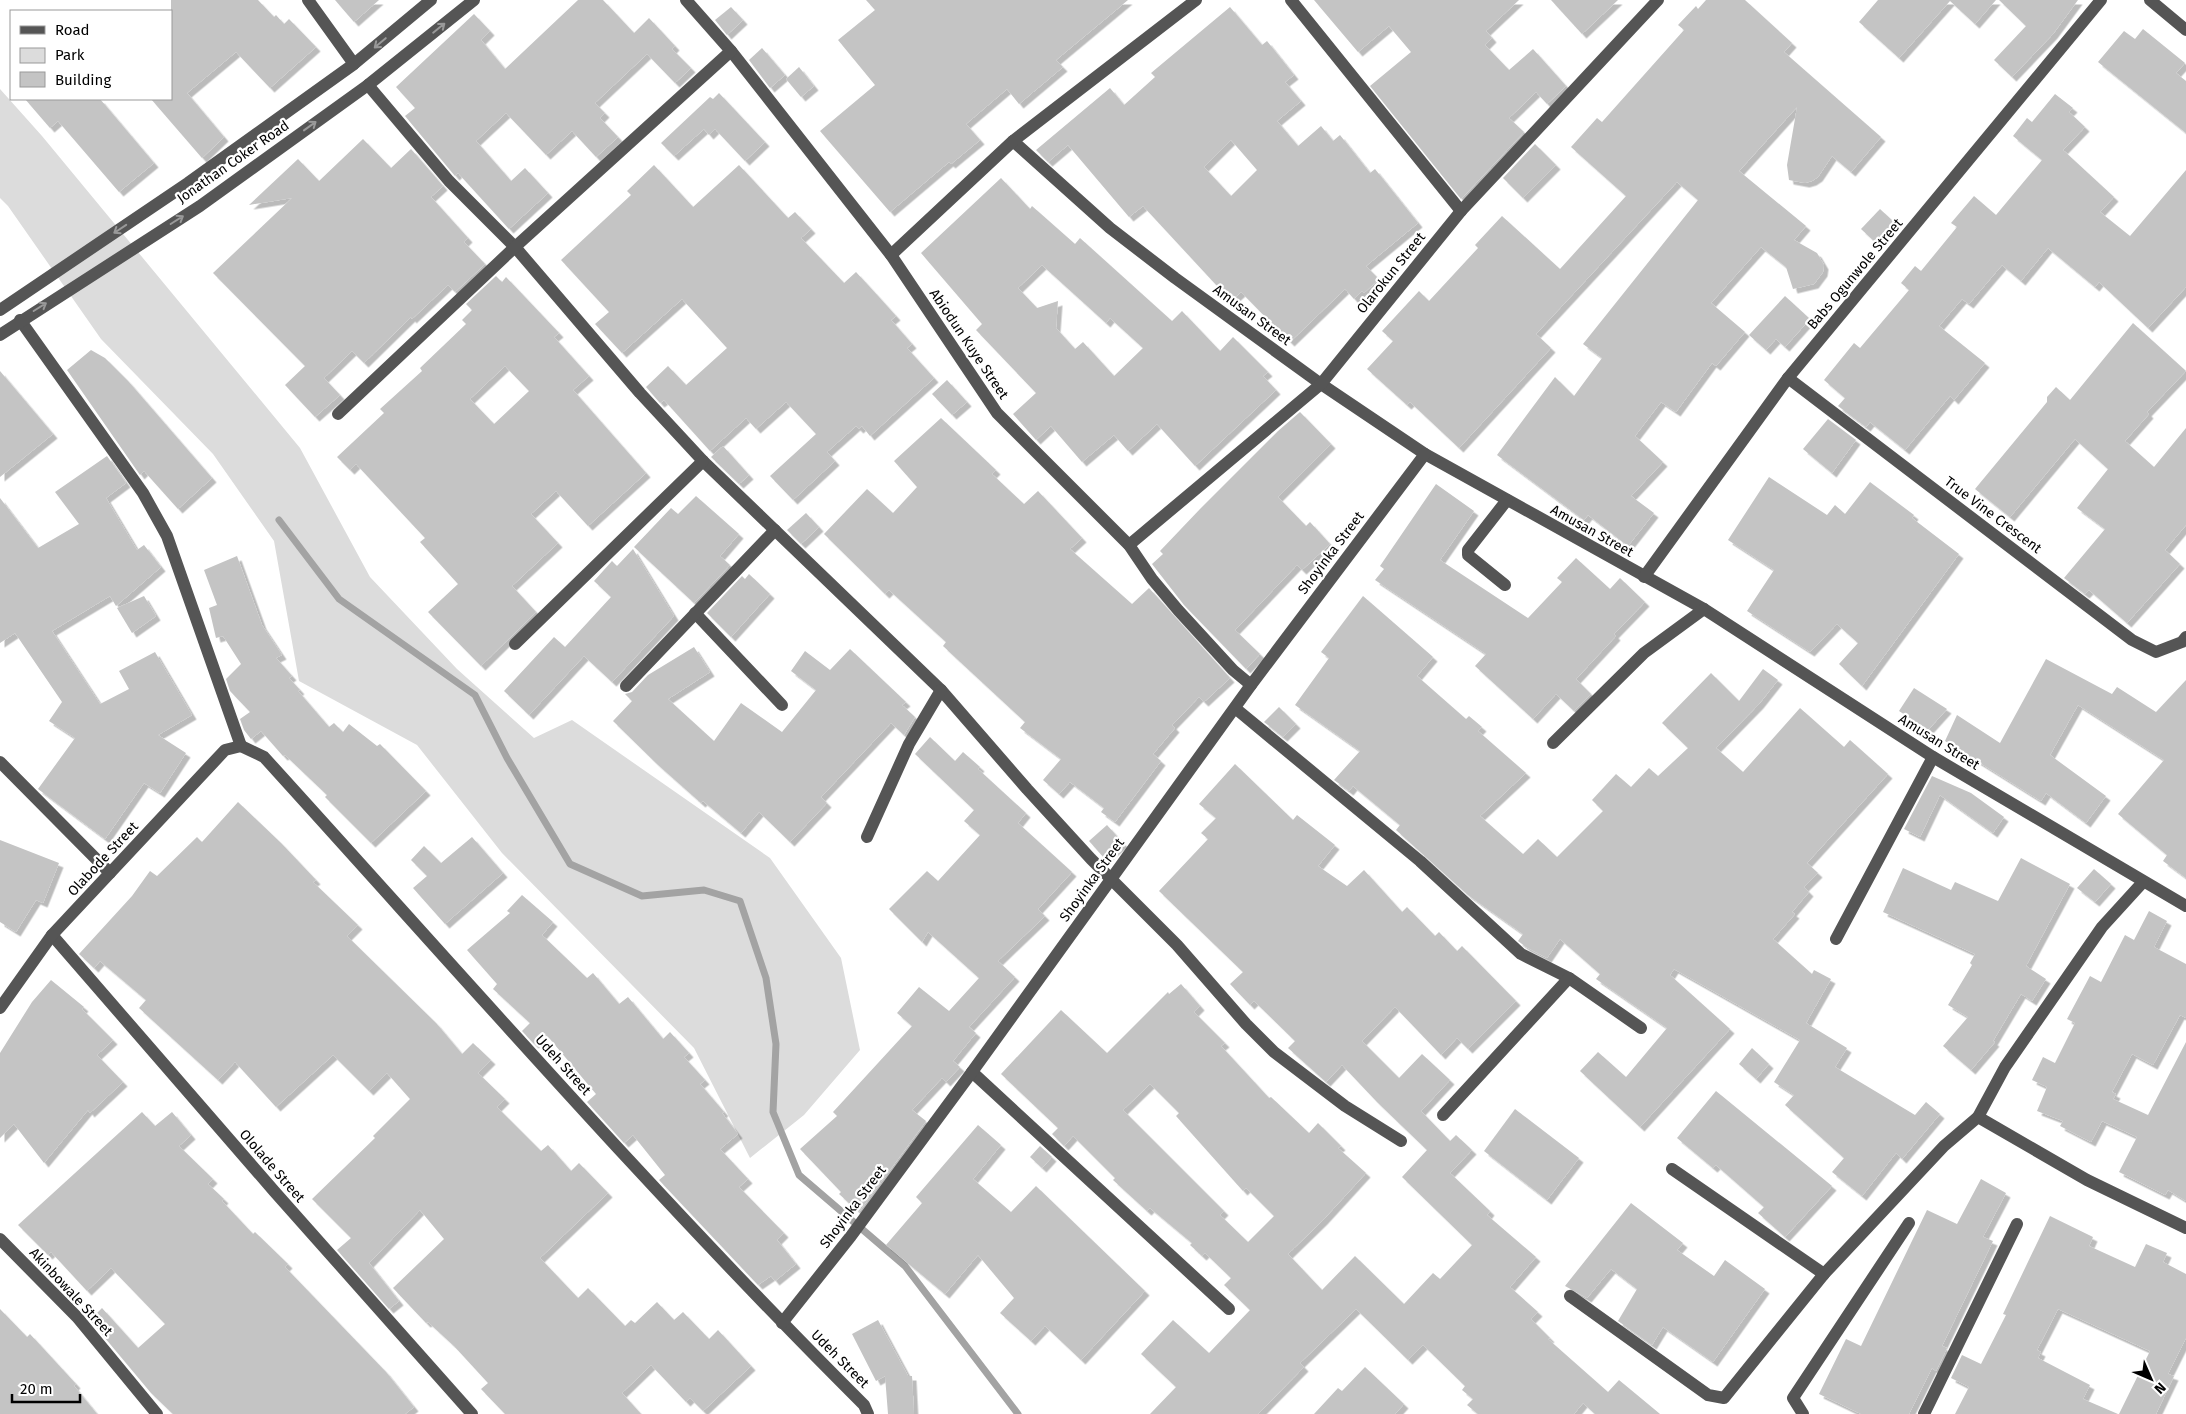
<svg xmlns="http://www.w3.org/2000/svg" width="2186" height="1414" viewBox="0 0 2186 1414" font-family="'Fira Sans',sans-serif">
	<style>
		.green { fill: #dcdcdc }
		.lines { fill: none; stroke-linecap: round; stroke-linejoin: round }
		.stream { stroke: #a3a3a3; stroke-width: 7 }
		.building { fill: #c4c4c4; fill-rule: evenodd; filter: url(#shadow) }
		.minor { stroke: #555; stroke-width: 12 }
		.oneway { stroke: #999 }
		.labels { text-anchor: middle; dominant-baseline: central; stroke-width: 4.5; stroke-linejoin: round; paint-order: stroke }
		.street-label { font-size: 14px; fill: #000; stroke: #fff }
	</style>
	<defs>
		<filter id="shadow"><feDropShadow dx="4.5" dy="4.5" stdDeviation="0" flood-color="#0004"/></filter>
	</defs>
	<rect width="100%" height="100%" fill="#fff"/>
	<path class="green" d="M0,89L42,136L300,448L370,577L457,669L534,738L572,720L770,858L841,958L860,1050L804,1115L750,1158L694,1048L502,853L417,745L299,681L274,541L213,454L101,339L8,206L0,198Z"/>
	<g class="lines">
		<path class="stream" d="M279,520L339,599L475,695L507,758L570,864L642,896L704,890L740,901L766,978L776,1044L773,1112L799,1175L905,1266L1018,1414"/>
	</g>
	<g class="building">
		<path d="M171,0H258L274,17L276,15L284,24L289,19L316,47L270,88L236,52L187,93L224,137L202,158L151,99H171Z"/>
		<path d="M335,0H379L354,22Z"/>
		<path d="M578,0H603L634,33L649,18L675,46L672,49L691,68L675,83L647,54L595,103L605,113L600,118L618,137L596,157L572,131L546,155L506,113L476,141L511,181L525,168L548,193L509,229L458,173L455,176L405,116L415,108L396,87L474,14L490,31L481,40L505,69Z"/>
		<path d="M866,0H1128L1056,60L1063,67L1019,104L1007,89L966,124L980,140L951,164L949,162L890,212L820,131L875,85L838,40L875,10Z"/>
		<path d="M1314,0H1519L1486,31L1492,38L1485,45L1509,70L1533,49L1566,86L1547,104L1536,92L1509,118L1524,132L1461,199L1370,86L1411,52L1389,26L1358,52Z"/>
		<path d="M1551,0H1618L1582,34Z"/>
		<path d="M1706,0H1745L1792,43L1784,52L1881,137L1851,172L1832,156L1818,177L1812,181L1805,183L1789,180L1787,165L1797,107L1739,171L1806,226L1794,240L1817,253L1824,265L1823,272L1814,284L1793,289L1786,267L1761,247L1711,303L1745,332L1716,366L1712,363L1676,412L1661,402L1635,436L1663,462L1631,496L1654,513L1628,546L1588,515L1584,520L1497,455L1555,377L1574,396L1602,358L1583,344L1698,200L1677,182L1536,334L1551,348L1459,448L1410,402L1407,405L1367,369L1393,341L1382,331L1419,291L1429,301L1478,248L1475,245L1502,216L1560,269L1626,196L1571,147L1597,118L1602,122L1684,30L1678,25L1696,6L1698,9Z"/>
		<path d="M1878,0H1996L1975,24L1950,1L1899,58L1859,22Z"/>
		<path d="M1999,0H2078L2053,34L2012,77L1994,60L2026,26Z"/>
		<path d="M731,7L743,20L727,35L715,20Z"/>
		<path d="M1230,7L1262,45L1267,41L1294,75L1285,82L1301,101L1277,121L1298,146L1321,126L1333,141L1340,135L1370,173L1375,169L1418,223L1366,266L1379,279L1364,293L1362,291L1354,299L1345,289L1290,342L1241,292L1231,301L1143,206L1129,217L1068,145L1048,162L1036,150L1110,88L1124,105L1155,77L1151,73ZM1231,140L1257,170L1231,196L1204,167Z"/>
		<path d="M2143,29L2185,63L2176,73L2186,81V133L2098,62L2124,31L2135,39Z"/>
		<path d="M762,48L785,75L770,88L749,60Z"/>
		<path d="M799,67L814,86L801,97L786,79Z"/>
		<path d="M719,93L765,142L745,161L715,129L709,135L704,129L674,156L661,143L710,97L713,99Z"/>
		<path d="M2055,94L2073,108L2069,112L2085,127L2063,150L2114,197L2100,212L2130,236L2186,170V287L2148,328L2099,282L2095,287L2048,248L2021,281L2002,265L1969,304L1962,299L1939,326L1985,363L1954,400L1950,396L1905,450L1870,422L1866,427L1838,406L1845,398L1824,380L1854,343L1860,348L1909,290L1901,283L1915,266L1921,271L1957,227L1951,223L1974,196L1996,215L2042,160L2013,136L2027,118L2032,122Z"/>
		<path d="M25,99H100L154,163L119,192L58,121L50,128Z"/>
		<path d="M363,139L391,168L411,149L443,186L431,197L468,238L464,242L485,264L455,292L448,285L412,319L411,317L364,363L352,351L324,378L340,395L315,417L285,385L305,366L213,273L292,198L249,205L298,159L319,181Z"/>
		<path d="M1535,144L1556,165L1523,198L1503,178Z"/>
		<path d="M654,165L693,207L739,165L788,218L795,212L811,229L801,238L844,283L856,272L878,296L896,316L891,320L912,344L907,348L934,378L870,436L862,426L859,429L856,426L827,452L835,461L793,500L770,476L816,434L786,402L756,429L746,418L710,451L664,400L660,403L646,387L668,366L686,385L727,348L682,299L622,353L595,324L609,312L561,260L631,195L627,191Z"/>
		<path d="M1001,178L1030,209L1032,206L1075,244L1080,238L1172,321L1182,311L1220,351L1233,337L1268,372L1263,376L1276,390L1195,466L1157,424L1128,451L1114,435L1082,462L1051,426L1036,440L1013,414L1036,393L976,330L982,324L921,253ZM1042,265L1106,323L1110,318L1143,348L1114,376L1083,342L1075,349L1056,328L1058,301L1037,308L1018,288Z"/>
		<path d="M1880,209L1894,222L1875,242L1861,229Z"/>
		<path d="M496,276L502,282L506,277L559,333L554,337L589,376L573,390L646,473L588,526L556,491L531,514L558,543L512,586L536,612L481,666L428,612L458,584L420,542L425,538L356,464L350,470L337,457L384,413L380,409L422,371L420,368L466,324L462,320L472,310L466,304ZM505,366L529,391L494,424L470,399Z"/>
		<path d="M1785,296L1810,319L1785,347L1776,339L1766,350L1749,335Z"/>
		<path d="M2133,323L2186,371L2147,412L2149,414L2125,441L2154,467L2186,428V525L2165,550L2180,564L2127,623L2089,590L2085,594L2064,578L2105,529L2077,508L2108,469L2075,439L2010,517L1975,489L2047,402V397L2056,387L2070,400Z"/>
		<path d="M91,350L105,358L128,381L212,478L178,509L144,471L140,475L67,370Z"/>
		<path d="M0,371L53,434L0,477Z"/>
		<path d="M947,380L967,402L952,415L932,394Z"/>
		<path d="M1300,412L1331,444L1278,497L1306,526L1310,522L1330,544L1302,570L1297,565L1235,630L1260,654L1246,669L1184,605L1152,564L1163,554L1160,551L1200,509L1278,431Z"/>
		<path d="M941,418L996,470L992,474L1024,504L1038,491L1082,538L1070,549L1132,604L1149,588L1230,678L1204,702L1199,697L1172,725L1175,728L1153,754L1161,761L1115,822L1101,812L1104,808L1070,782L1059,794L1043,780L1061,759L1020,728L1025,722L943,646L946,642L889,590L885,594L824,534L867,489L893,513L917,487L894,461Z"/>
		<path d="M1828,419L1856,440L1832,473L1803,449Z"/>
		<path d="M723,446L749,475L739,484L711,457Z"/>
		<path d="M107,456L126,483L106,498L137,550L144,545L161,567L116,606L110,596L52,631L100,704L129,689L119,671L155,652L192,715L158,735L186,753L160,793L144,783L105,839L38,789L75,738L49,721L62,702L15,633L0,643V498L38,548L79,524L55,492Z"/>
		<path d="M1769,477L1827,515L1835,505L1845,514L1870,482L1914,515L1912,518L1959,554L1862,686L1839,664L1858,643L1837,624L1810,652L1747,611L1774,570L1728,540Z"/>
		<path d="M1436,484L1474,511L1440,560L1528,618L1562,582L1557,578L1576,558L1610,589L1620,578L1645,602L1614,634L1616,636L1576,679L1591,694L1574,711L1556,694L1533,719L1475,666L1486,654L1375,580L1384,569L1380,566Z"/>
		<path d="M696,496L739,534L720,556L730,565L694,603L634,547L671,508L678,514Z"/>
		<path d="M806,513L819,527L801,544L787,530Z"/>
		<path d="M633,549L674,616L612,682L584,656L529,715L504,691L554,637L565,647L611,597L594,581L612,561L617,566Z"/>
		<path d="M237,556L262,625L282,655L276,658L292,676L289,678L300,690L298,691L329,727L334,723L343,732L349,724L377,746L380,744L426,791L371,843L325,797L327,795L285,755L283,756L261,731L251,739L244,730L240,719L250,712L230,691L226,679L241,664L223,636L216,638L209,608L217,605L204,570Z"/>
		<path d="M749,574L770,594L731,637L707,613L742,576L745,579Z"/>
		<path d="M144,596L156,616L132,633L117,608Z"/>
		<path d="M1363,596L1433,657L1417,676L1466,719L1469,716L1482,727L1478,731L1526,773L1480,816L1523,854L1538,839L1557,857L1603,811L1592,800L1616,774L1631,787L1649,768L1658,776L1688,748L1662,723L1711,673L1739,701L1763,669L1778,680L1759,704L1716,748L1743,772L1800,708L1844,747L1850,740L1888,774L1807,863L1818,873L1804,887L1809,892L1792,912L1795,914L1773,939L1812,974L1814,970L1831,979L1806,1023L1847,1048L1835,1067L1915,1115L1926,1102L1940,1114L1902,1159L1896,1153L1862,1196L1832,1172L1844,1158L1785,1105L1794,1095L1774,1082L1800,1040L1674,969L1670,975L1730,1029L1640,1127L1580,1071L1598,1052L1626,1077L1667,1028L1596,979L1600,974L1560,939L1547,958L1526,947L1518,941L1523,934L1468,895L1396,830L1400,825L1353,786L1349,791L1334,780L1360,751L1295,705L1329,658L1321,652Z"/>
		<path d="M694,647L710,672L668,699L714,741L741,703L782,732L816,690L791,671L805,651L830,670L850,649L906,702L902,705L915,717L904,735L891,723L821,797L827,803L790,842L759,812L741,833L703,801L701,803L657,764L613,721L632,701L625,694L632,692L648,675Z"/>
		<path d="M2046,659L2112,694L2117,687L2156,712L2186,680V878L2163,861L2167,855L2118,814L2164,760L2078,705L2050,755L2106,796L2086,823L2046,793L2041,801L1945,741L1957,715L2000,743Z"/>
		<path d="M1914,688L1947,709L1928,730L1899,711Z"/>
		<path d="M1279,707L1296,724L1283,737L1264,722Z"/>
		<path d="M930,737L955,761L963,752L980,767L978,769L1026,813L1018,823L1072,872L1038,909L1045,916L998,961L1015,977L969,1027L976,1033L953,1061L960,1067L946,1082L942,1078L912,1110L926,1121L859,1212L839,1194L841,1192L800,1149L837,1116L833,1112L912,1026L897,1013L919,987L949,1011L979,978L928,932L922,942L889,909L927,871L938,881L980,835L964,821L974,810L915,754Z"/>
		<path d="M1235,764L1293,820L1297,815L1335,845L1318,866L1347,886L1364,870L1402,912L1407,907L1435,936L1439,932L1457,951L1462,946L1516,1001L1468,1049L1457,1038L1441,1055L1395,1007L1362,1041L1399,1078L1422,1054L1450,1080L1421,1111L1450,1141L1456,1135L1472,1150L1450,1173L1490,1211L1487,1215L1536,1257L1510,1287L1538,1312L1531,1319L1550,1338L1548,1339L1608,1392L1619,1380L1660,1414H1595L1583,1403L1574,1414H1478L1467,1405L1473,1399L1462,1390L1465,1386L1423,1345L1408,1360L1356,1309L1300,1363L1304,1367L1258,1414H1150L1176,1387L1141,1354L1173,1320L1209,1353L1250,1310L1224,1285L1231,1278L1205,1253L1202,1256L1190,1245L1192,1243L1150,1208L1147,1211L1113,1180L1115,1178L1073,1136L1064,1146L1052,1134L1058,1128L1001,1074L1061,1010L1107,1053L1168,992L1169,994L1181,984L1200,1006L1194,1012L1225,1043L1221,1046L1269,1098L1271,1097L1309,1133L1318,1123L1341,1146L1338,1148L1366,1173L1323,1220L1288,1254L1322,1290L1355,1256L1404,1304L1433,1273L1440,1279L1472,1245L1402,1177L1427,1150L1377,1102L1342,1065L1326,1082L1288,1048L1295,1041L1254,1001L1250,1005L1230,984L1243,972L1159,891L1208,839L1201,833L1216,818L1199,804ZM1150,1084L1179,1113L1176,1116L1243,1191L1246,1188L1274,1216L1248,1242L1220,1215L1224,1211L1123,1110Z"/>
		<path d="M1932,776L1971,793L2004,817L1993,833L1940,795L1920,837L1904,829Z"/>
		<path d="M238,802L281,843L316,880L313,882L358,925L347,936L436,1023L462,1054L473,1043L491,1060L478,1073L505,1099L497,1107L541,1151L548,1145L571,1171L579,1163L608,1193L540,1258L578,1298L588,1288L625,1326L631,1320L635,1323L657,1302L674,1320L683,1312L709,1339L718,1330L751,1366L703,1411L690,1398L686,1402L651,1365L622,1393L641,1414H505L481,1389L488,1383L454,1346L428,1322L426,1323L393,1288L444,1239L420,1210L369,1263L399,1301L389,1309L337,1250L351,1238L312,1199L375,1138L373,1136L410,1099L387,1073L369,1091L333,1055L276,1107L235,1062L218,1080L139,1008L146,1000L100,961L94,968L79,954L132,896L150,871L157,876L197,837L202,842Z"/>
		<path d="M1107,825L1123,843L1105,859L1089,841Z"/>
		<path d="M472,837L503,873L445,924L413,888L427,876L411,860L424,846L441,863Z"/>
		<path d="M0,840L59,863L43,903L36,900L16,932L0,922Z"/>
		<path d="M2021,858L2070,884L2026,966L2046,979L2032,1001L2021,994L1993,1041L1995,1042L1971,1070L1943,1046L1968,1017L1948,1005L1972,965L1970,963L1975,954L1883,912L1903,868L1951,890L1955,882L1998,901Z"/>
		<path d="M2094,869L2111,884L2095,902L2077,888Z"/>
		<path d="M522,895L553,922L542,935L587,978L593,973L619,1004L628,997L663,1039L670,1032L689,1053L684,1057L705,1080L700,1084L724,1112L722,1113L738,1134L720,1149L748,1179L739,1187L784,1233L777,1240L796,1264L775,1281L771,1276L758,1285L659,1180L665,1175L633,1135L624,1143L587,1102L596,1094L545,1033L534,1044L522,1031L530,1023L493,989L497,984L467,950L510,913L507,911Z"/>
		<path d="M2149,911L2167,921L2154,947L2186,964V1018L2180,1015L2153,1065L2132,1054L2112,1092L2116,1094L2113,1099L2148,1115L2186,1042V1201L2168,1190L2165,1195L2119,1172L2137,1137L2102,1121L2091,1142L2060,1126L2063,1121L2037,1111L2047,1087L2032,1080L2043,1057L2055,1063L2075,1023L2067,1019L2090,976L2101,982L2125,935L2134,940Z"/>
		<path d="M51,980L84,1007L82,1009L113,1040L97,1055L123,1082L90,1113L88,1110L44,1163L14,1124L0,1138V1053L32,1002Z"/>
		<path d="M1752,1048L1769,1064L1756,1079L1739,1064Z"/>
		<path d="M1716,1091L1832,1186L1785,1237L1758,1213L1764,1207L1716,1165L1713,1168L1677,1138Z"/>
		<path d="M1515,1109L1579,1158L1547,1200L1484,1151Z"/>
		<path d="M142,1112L155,1126L172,1112L191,1135L179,1146L213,1179L208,1184L224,1199L222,1201L253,1234L255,1232L288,1264L285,1267L386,1372L414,1407L405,1414H173L151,1393L90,1320L102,1308L138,1348L165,1324L111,1268L87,1291L51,1252L48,1255L18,1225Z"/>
		<path d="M978,1125L1001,1145L973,1179L1011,1212L1036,1186L1145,1291L1081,1360L1045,1326L1031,1341L1000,1313L1014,1298L978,1255L945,1294L886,1245L922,1203L916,1197Z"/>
		<path d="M1040,1146L1052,1157L1042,1168L1030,1157Z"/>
		<path d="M1981,1179L2006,1193L1983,1237L1993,1241L1942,1346L1947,1348L1936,1371L1932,1368L1909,1414H1861L1819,1394L1846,1339L1861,1346L1927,1210L1957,1224Z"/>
		<path d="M1631,1203L1683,1243L1677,1250L1714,1276L1725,1260L1765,1289L1713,1362L1663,1327L1652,1345L1618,1321L1637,1289L1611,1269L1587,1298L1565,1286Z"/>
		<path d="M2050,1216L2093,1237L2089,1246L2135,1267L2146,1244L2167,1253L2163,1262L2186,1274V1338L2168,1374L2174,1376L2156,1414H2119L2150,1351L2058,1309L2037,1350L2041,1352L2038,1358L2090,1385L2083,1399L2118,1414H1955L1969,1387L1951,1378L1962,1355L1981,1364L2006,1315L2003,1314Z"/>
		<path d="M0,1309L27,1337L30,1334L76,1384L74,1386L97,1414H0Z"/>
		<path d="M878,1320L908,1376H912L914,1414H888L885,1376L876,1381L852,1334Z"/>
		<path d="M1365,1367L1404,1404L1395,1414H1314L1338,1388L1342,1391Z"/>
	</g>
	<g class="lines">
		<g class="minor">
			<path d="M308,0L354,64"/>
			<path d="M686,0L731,51L891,255L997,413L1129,545L1152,579L1178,610L1233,670L1251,685"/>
			<path d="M1291,0L1461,211"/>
			<path d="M2150,0L2186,30"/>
			<path d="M368,85L449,181L515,247L640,393L703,461L941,690L1027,789L1091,859L1177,945L1246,1024L1274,1052L1345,1106L1401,1141"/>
			<path d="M1013,141L1110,228L1175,278L1321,384L1425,454L1704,609L1933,757L2186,906"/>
			<path d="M891,255L1013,141L1196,0"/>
			<path d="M0,310L188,183L354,64L431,0"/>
			<path d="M20,320L143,493L167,536L241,746"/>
			<path d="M0,335L200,206L368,85L474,0"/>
			<path d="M1788,378L2132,640L2156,652L2182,642L2186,637"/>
			<path d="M338,414L515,247L731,51"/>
			<path d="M1129,545L1321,384L1461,211L1658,0"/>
			<path d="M1644,577L1788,378L2101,0"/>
			<path d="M1505,585L1468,555V550L1507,500"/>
			<path d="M695,613L782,705"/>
			<path d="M515,644L703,461"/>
			<path d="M626,686L775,530"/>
			<path d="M1235,708L1420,861L1521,954L1569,978L1641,1028"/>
			<path d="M1553,743L1644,653L1704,609"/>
			<path d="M241,746L264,757C462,975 655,1197 864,1405L868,1414"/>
			<path d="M0,762L110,873"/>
			<path d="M867,837L909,744L941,690"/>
			<path d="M52,935L274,1191L472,1414"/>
			<path d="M1836,939L1933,757"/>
			<path d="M0,1008L52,935L225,750L241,746"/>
			<path d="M972,1072L1229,1309"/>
			<path d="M1443,1115L1569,978"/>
			<path d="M1978,1117L2087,1180L2186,1228"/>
			<path d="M1672,1169L1824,1274"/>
			<path d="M0,1239L77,1317L157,1414"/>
			<path d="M1570,1296L1708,1395L1724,1398L1824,1274L1944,1146L1978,1117L2005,1067L2102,927L2143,882"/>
			<path d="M782,1323L851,1236L972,1072L1251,685L1425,454"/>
			<path d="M1803,1414L1793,1398L1909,1223"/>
			<path d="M1924,1414L2017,1224"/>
		</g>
	</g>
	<defs><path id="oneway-shaft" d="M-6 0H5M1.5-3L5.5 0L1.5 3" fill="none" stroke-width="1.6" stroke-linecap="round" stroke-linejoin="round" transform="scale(1.25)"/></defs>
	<g class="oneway">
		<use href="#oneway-shaft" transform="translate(439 28) rotate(-39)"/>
		<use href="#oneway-shaft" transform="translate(380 43) rotate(140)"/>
		<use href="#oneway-shaft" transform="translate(310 126) rotate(-36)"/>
		<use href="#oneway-shaft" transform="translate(177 220) rotate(-32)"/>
		<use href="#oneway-shaft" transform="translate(120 229) rotate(146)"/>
		<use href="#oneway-shaft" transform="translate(40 307) rotate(-32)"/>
	</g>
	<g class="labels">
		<g class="street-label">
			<text transform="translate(233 162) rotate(-35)">Jonathan Coker Road</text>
			<text transform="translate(1391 273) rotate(-51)">Olarokun Street</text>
			<text transform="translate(1855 274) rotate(-50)">Babs Ogunwole Street</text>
			<text transform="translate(1252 315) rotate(36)">Amusan Street</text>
			<text transform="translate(969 344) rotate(56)">Abiodun Kuye Street</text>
			<text transform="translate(1993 515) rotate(37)">True Vine Crescent</text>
			<text transform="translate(1592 531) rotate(29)">Amusan Street</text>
			<text transform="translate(1331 553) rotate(-53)">Shoyinka Street</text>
			<text transform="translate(1939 742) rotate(32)">Amusan Street</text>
			<text transform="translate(103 859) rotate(-47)">Olabode Street</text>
			<text transform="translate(1092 880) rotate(-54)">Shoyinka Street</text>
			<text transform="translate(563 1065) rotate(48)">Udeh Street</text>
			<text transform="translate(272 1166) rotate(49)">Ololade Street</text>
			<text transform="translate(853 1207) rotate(-53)">Shoyinka Street</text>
			<text transform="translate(71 1292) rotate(47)">Akinbowale Street</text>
			<text transform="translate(840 1359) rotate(45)">Udeh Street</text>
		</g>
	</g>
	<rect x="10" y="10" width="162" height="90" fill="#ffffff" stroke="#999999"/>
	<rect x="20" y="26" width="25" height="8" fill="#555555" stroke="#999999"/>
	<text x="55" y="35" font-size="15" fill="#000000">Road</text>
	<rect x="20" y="48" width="25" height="15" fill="#dcdcdc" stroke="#999999"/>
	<text x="55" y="60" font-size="15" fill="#000000">Park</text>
	<rect x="20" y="72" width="25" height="15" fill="#c4c4c4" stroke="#999999"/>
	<text x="55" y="85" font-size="15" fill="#000000">Building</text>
	<g transform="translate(2151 1379) rotate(135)" stroke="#ffffff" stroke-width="4" paint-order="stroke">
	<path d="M0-4L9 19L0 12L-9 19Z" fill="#000000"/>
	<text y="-8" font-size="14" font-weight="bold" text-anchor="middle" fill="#000000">N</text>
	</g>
	<path d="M12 1394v8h68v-8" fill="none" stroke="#000000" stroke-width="2.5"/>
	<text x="20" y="1394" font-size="15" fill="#000000" stroke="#ffffff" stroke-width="4" paint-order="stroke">20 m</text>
</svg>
